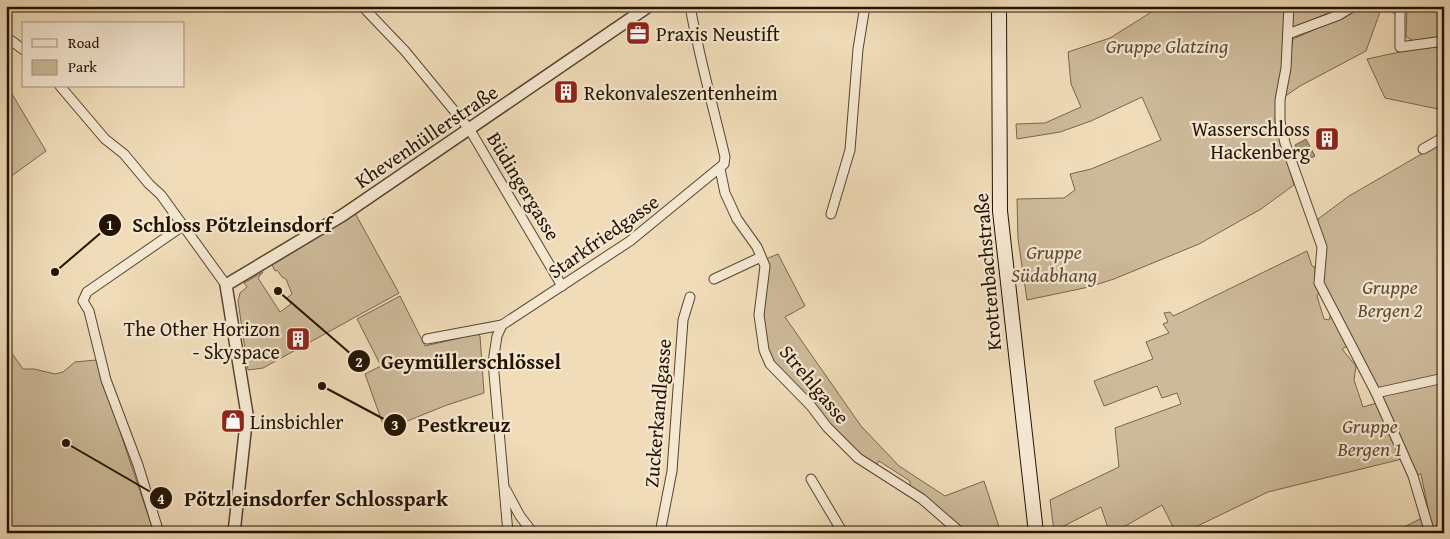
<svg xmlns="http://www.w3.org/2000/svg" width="1450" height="539" viewBox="0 0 1450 539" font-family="'Gentium Book Plus',serif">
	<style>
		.green { fill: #cdba9a; stroke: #78664d }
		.water { fill: #aa987a; stroke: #746349 }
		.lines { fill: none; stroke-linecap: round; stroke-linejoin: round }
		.minor-casing { stroke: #56452e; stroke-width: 11 }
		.tertiary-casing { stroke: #56452e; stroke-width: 14 }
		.secondary-casing { stroke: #231300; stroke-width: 16 }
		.minor { stroke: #f5e8d2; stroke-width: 9 }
		.tertiary { stroke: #f5e8d2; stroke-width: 11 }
		.secondary { stroke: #f5e8d2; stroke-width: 14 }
		.labels { text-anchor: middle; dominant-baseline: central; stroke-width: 4.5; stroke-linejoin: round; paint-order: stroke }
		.poi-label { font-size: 20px; fill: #231300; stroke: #f5e8d2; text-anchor: start }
		.park-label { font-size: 20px; font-style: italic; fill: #5e4d36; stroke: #f5e8d2 }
		.street-label { font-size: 20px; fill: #231300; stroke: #f5e8d2 }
		.leader { fill: none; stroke: #231300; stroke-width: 2 }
		.callout-dot { fill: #231300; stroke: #f5e8d2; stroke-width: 2 }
		.mark-label { font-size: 15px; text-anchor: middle; font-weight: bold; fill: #fff }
		.callout-label { font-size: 21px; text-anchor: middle; font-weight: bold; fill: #231300; stroke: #f5e8d2; stroke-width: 4.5; stroke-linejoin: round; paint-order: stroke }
	</style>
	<rect width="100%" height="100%" fill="#f0dcb9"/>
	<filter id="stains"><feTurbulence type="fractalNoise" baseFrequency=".004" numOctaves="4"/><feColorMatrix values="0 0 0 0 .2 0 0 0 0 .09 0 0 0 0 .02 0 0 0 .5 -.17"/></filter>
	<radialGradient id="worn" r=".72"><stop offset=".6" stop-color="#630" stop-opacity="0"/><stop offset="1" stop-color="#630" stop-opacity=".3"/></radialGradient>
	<g class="green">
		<path d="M1161,6H1284V69L1275,119L1294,185L1261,209L1199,244L1114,279L1089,287L1027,300L1018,239L1017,199L1064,198L1075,190L1070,174L1091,169L1161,140L1142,97L1091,121L1060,132L1017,139L1016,124L1045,123L1081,107L1071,84L1068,52L1110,38Z"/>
		<path d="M1291,6H1345L1295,27L1291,25Z"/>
		<path d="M1361,6H1397V14L1381,9L1366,51L1300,86L1284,97L1293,39L1338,19Z"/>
		<path d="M1407,6H1444V36L1414,41L1406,37Z"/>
		<path d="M1437,44H1444V120L1438,109L1385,98L1367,59Z"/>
		<path d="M6,84L46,151L6,180Z"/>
		<path d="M1444,141V533L1439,531L1433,533L1421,474L1416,475L1402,459L1268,492L1183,533H1176L1162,505L1113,533L1107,525L1101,507L1054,531L1050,500L1119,467L1115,428L1181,404L1177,393L1162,398L1157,386L1104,406L1094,381L1153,359L1146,342L1169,333L1163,324L1168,322L1164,313L1170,312L1173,316L1184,311L1307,251L1312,266L1315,267V275L1320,291L1317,296L1324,319L1329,320L1331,313L1349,345L1342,349L1356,366L1354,380L1363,407L1377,403L1385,408L1371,373L1323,284L1318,219L1349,196Z"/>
		<path d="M355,213L399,293L263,368L248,370L238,301L240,293L247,287L244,283L263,272L258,278L280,312L291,304L287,298L292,294L286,279L282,277L277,270L275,271L272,265Z"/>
		<path d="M778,254L805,306L785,317L861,426L899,466L945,496L984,481L1001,533H966L952,519L910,488V481L879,461L875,467L854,452L773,363C757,330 764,295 766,259Z"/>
		<path d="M400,296L425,346L477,334L480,336L484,393L447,405L385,430L365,374L381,366L357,319Z"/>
		<path d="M6,345L23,369H34L55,374L63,372L75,362L96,360L154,533H6Z"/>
		<path d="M1424,517L1428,533H1392Z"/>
	</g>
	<path class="water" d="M1306,139L1315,156L1304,162L1295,145Z"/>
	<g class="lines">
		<defs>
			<g id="minor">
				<path d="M362,6L405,51L470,130L562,286"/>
				<path d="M1289,6L1286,68L1280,100V121L1285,143L1322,247L1319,283L1376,393L1413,476L1430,533"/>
				<path d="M1400,6V47L1444,41"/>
				<path d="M1288,34L1339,15L1354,6"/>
				<path d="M6,37L24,50"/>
				<path d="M60,86L105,139L124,154L149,184L161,195L226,285"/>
				<path d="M1423,149L1444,137"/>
				<path d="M720,169L725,193L737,219L757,247L765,266L759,315L764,350L770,364L811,406L827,427L858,458L922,499L961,533"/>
				<path d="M831,214L850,150L858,49L865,6"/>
				<path d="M714,279L761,257"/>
				<path d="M427,339L502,325"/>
				<path d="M1376,393L1444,378"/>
				<path d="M811,479L843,533"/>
				<path d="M506,490L520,516L533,533"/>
				<path d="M159,533L138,465L106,380L89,311L83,301L87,292L184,225"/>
				<path d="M508,533L493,362L497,336L502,325L630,241L724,164L725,157C713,106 699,57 690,6"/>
				<path d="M660,533L672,471L683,320L690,297"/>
			</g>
			<path id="tertiary" d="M234,533L247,414L226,285L343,215L649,6"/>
			<path id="secondary" d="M999,6L1000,211L1036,533"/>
		</defs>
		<use href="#minor" class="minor-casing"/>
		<use href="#tertiary" class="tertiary-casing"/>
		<use href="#secondary" class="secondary-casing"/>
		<use href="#minor" class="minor"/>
		<use href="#tertiary" class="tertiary"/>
		<use href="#secondary" class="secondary"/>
	</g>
	<defs>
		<symbol id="office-square" viewBox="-11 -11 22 22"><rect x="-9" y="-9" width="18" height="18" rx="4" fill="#8f2418" stroke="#f5e8d2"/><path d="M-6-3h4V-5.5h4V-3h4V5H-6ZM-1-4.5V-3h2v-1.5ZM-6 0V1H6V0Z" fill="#fff"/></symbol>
		<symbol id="building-square" viewBox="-11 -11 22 22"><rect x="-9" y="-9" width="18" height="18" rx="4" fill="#8f2418" stroke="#f5e8d2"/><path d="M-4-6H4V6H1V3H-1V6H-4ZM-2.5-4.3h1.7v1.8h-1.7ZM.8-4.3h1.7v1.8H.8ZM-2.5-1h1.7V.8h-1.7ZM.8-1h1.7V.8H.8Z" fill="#fff"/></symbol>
		<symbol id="shop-square" viewBox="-11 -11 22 22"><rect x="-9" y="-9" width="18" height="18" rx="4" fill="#8f2418" stroke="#f5e8d2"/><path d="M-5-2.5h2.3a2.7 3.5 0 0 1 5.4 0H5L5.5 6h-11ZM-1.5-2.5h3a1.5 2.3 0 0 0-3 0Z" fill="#fff"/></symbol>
	</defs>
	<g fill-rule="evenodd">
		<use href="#office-square" x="624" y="19" width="28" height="28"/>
		<use href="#building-square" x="552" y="78" width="28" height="28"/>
		<use href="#building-square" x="1313" y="125" width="28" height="28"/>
		<use href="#building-square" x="284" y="325" width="28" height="28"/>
		<use href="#shop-square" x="219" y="407" width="28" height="28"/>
	</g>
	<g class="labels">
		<g class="poi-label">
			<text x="656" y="33">Praxis Neustift</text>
			<text x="584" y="92">Rekonvaleszentenheim</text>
			<text x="1310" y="128" text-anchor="end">Wasserschloss<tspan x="1310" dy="23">Hackenberg</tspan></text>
			<text x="280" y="328" text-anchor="end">The Other Horizon<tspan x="280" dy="23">- Skyspace</tspan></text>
			<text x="250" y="421">Linsbichler</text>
		</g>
		<g class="park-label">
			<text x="1167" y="45">Gruppe Glatzing</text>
			<text x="1054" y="251">Gruppe<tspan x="1054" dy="23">Südabhang</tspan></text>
			<text x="1390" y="286">Gruppe<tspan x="1390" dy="23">Bergen 2</tspan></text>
			<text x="1370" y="425">Gruppe<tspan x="1370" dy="23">Bergen 1</tspan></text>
		</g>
		<g class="street-label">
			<text transform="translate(426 136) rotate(-34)">Khevenhüllerstraße</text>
			<text transform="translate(524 186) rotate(59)">Büdingergasse</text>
			<text transform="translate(603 236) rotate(-35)">Starkfriedgasse</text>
			<text transform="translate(987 272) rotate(-95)">Krottenbachstraße</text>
			<text transform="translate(815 384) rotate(50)">Strehlgasse</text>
			<text transform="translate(657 413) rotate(-85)">Zuckerkandlgasse</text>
		</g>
	</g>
	<path class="leader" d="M55 272L110 225M278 291L359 361M322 386L395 425M66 443L161 498"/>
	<g class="callout-dot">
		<circle cx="55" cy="272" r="5"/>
		<circle cx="278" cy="291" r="5"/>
		<circle cx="322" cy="386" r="5"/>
		<circle cx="66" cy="443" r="5"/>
		<circle cx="110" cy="225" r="12"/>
		<circle cx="359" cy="361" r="12"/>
		<circle cx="395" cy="425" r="12"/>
		<circle cx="161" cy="498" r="12"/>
	</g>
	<g class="mark-label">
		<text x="110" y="230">1</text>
		<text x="359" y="367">2</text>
		<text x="395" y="430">3</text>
		<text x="161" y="504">4</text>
	</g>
	<g class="callout-label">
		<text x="232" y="232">Schloss Pötzleinsdorf</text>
		<text x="471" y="369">Geymüllerschlössel</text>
		<text x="464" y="432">Pestkreuz</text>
		<text x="316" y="506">Pötzleinsdorfer Schlosspark</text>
	</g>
	<rect width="1450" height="539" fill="none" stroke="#f0dcb9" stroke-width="25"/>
	<rect x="8" y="8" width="1435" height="524" fill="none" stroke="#231300" stroke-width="2.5"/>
	<rect x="12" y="12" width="1425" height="514" fill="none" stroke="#231300"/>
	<rect x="22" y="22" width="162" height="65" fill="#f5e8d2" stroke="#a1937e"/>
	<rect x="32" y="39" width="25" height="8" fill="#f5e8d2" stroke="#a1937e"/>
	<text x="68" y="48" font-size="15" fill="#231300">Road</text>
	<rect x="32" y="60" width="25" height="15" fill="#cdba9a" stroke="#a1937e"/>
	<text x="68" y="72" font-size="15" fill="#231300">Park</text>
	<rect width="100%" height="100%" filter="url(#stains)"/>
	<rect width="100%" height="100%" fill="url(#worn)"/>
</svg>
